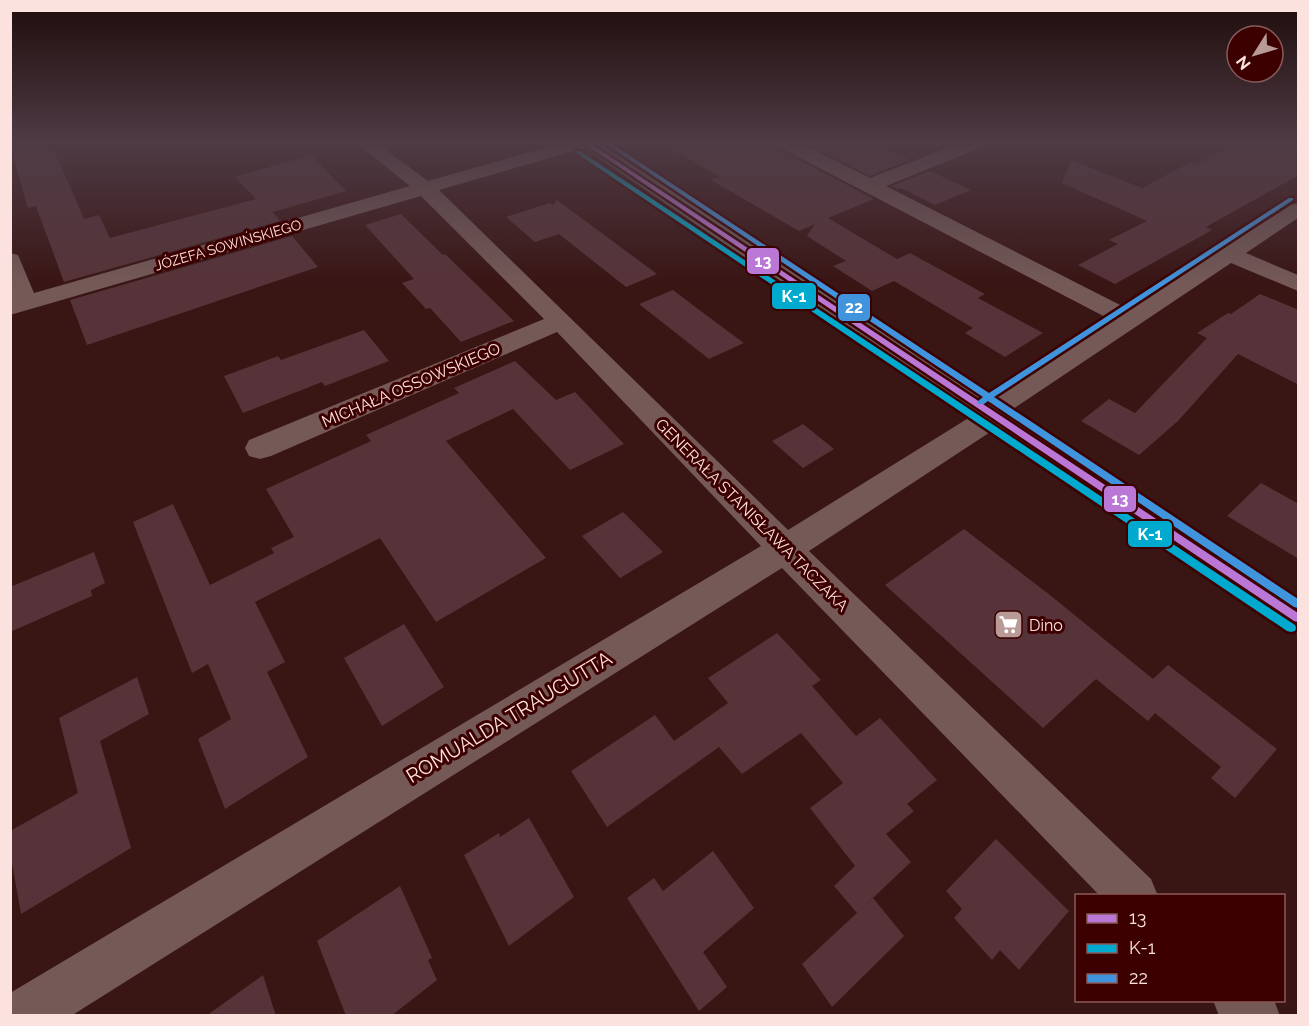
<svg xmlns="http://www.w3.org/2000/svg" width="1309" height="1026" viewBox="0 0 1309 1026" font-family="Raleway,sans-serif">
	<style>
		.building { fill: #563338 }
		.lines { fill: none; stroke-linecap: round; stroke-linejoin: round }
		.minor { fill: #745957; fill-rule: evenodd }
		.major { fill: #6a5958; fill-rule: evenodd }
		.bus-1-casing { stroke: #3c0000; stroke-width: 5 }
		.bus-2-casing { stroke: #3c0000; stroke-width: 5 }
		.bus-3-casing { stroke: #3c0000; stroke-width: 5 }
		.bus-1 { fill: #ba77d6; fill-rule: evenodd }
		.bus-2 { fill: #00a9ce; fill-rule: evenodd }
		.bus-3 { fill: #4094de; fill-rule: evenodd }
		.labels { text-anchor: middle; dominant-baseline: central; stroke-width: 6; stroke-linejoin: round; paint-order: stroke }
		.far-street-label { font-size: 14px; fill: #fce2de; stroke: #3c0000 }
		.street-label { font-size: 16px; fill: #fce2de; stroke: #3c0000 }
		.poi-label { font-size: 16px; fill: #fce2de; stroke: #3c0000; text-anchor: start }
		.near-street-label { font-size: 20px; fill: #fce2de; stroke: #3c0000 }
		.line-badge { stroke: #3c0000; stroke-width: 2 }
		.badge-label { font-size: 16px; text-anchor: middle; font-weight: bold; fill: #fff }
	</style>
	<rect width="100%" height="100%" fill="#391514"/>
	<g class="building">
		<path d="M660,142H773L776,148L874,199L828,218L897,259L910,253L985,294L978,298L1043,333L1005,357L965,333L973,328L894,281L872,291L833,266L846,261L807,236L815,224L799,231L711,180L720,177Z"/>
		<path d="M802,142H870L909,160L870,176Z"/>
		<path d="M1242,142H1262L1278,147L1289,142H1299V175L1206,227L1212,230L1115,284L1078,265L1118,244L1109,240L1147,221L1062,183L1071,160L1142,188L1191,162L1196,164Z"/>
		<path d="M10,147L54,150L84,219L99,215L110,238L256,199L235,177L311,155L346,191L273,212L280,221L64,282L36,206L28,208Z"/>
		<path d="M930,171L971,190L935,205L901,188L898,189L891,186Z"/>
		<path d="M557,200L657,274L626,287L559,234L535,242L506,217L550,203L553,205Z"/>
		<path d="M401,214L443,255L445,254L514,321L461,342L430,308L426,309L402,283L414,279L365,225Z"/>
		<path d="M292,236L318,267L87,345L70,300Z"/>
		<path d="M673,290L714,321L744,343L709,359L639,304Z"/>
		<path d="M1260,294L1299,310V385L1238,354L1178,421L1139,455L1081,421L1109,399L1135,413L1207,338L1197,333L1228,313L1231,314Z"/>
		<path d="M364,330L389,361L325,386L322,382L243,413L224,376L278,356L281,360Z"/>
		<path d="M515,361L556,400L575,392L624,444L570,470L513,409L446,441L546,558L436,622L380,538L255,602L285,662L267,672L308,757L225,809L198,739L231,719L208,664L192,673L133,522L173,504L210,585L274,553L271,548L294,537L266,489L371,441L366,435L459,393L454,388Z"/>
		<path d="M803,424L834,449L803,468L772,441Z"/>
		<path d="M1261,483L1299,504V559L1227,516Z"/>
		<path d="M623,512L663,552L620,578L582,536Z"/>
		<path d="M964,529L1050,595L1153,679L1168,665L1277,749L1235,798L1211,778L1221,767L1155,713L1148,721L1096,679L1043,728L885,585Z"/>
		<path d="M94,552L105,583L91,590L92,596L10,632V587Z"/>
		<path d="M404,624L444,687L382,726L344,658Z"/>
		<path d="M777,633L821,680L812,686L856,736L880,718L937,780L907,804L914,811L886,834L911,862L857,913L834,886L855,866L810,808L843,783L801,733L742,774L719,747L607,827L571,771L655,715L674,741L728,703L708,678Z"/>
		<path d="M137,677L149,714L100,741L131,848L21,914L10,852V831L78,793L59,718Z"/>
		<path d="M529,818L574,897L509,946L464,855L499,833L500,837Z"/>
		<path d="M996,839L1069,911L1019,970L1000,950L992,960L954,918L962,909L946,891Z"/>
		<path d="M713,851L754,908L703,952L727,987L699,1011L627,898L654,878L663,891Z"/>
		<path d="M400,886L432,958L428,960L437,980L391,1016H346L317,941Z"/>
		<path d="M873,898L904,936L832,1007L802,964Z"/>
		<path d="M263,975L276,1016H206Z"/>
	</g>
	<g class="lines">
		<g class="minor">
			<path d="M355,142H375L428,181L565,142H593L591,146L439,190L788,530L975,414L973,412L978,405L1111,320L777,146L775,142H798L870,178L963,142H987L985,146L886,186L1128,309L1291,205L1298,203V218L1246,253L1298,275V291L1231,263L1007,413L1009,416L1004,423L809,551L1151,879L1158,896H1100L782,568L71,1016H10V993L761,546L557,332L271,456L260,459L249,456L245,448L249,440L544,319L421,196L10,315V253L18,255L34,293L410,186Z"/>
			<path d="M1213,1000H1274L1280,1016H1219Z"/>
		</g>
		<path class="major" d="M576,142H597L1298,598V634L1285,629Z"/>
		<defs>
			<path id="bus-1" d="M582,142H588L1298,613V622L1294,621Z"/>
			<path id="bus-2" d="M576,151H580L1295,625L1296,628L1295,631L1291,632L1287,631L576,153Z"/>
			<path id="bus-3" d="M603,142H609L989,393L1289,198H1293V200L994,397L1298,599V608L1294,607L988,401L984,404H978L977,402L983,397Z"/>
		</defs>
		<use href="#bus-1" class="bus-1-casing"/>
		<use href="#bus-2" class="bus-2-casing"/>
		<use href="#bus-3" class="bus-3-casing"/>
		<use href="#bus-1" class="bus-1"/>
		<use href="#bus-2" class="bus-2"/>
		<use href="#bus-3" class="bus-3"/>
	</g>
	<linearGradient id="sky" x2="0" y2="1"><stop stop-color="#1f0c0b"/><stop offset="0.5" stop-color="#4e3b45"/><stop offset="1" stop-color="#4e3b45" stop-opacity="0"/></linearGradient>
	<rect width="1309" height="285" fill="url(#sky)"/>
	<defs>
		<symbol id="supermarket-square" viewBox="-11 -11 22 22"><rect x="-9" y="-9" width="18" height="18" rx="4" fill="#b89a97" stroke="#3c0000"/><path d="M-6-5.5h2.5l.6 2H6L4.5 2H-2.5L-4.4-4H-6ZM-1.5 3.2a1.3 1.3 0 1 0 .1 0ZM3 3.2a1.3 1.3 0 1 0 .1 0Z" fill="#fff"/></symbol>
	</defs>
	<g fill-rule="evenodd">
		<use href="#supermarket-square" x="992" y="608" width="33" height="33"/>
	</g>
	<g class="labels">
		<g class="far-street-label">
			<text transform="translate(228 245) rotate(-16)">JÓZEFA SOWIŃSKIEGO</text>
		</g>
		<g class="street-label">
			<text transform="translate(411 385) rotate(-23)">MICHAŁA OSSOWSKIEGO</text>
			<text transform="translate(752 515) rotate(45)">GENERAŁA STANISŁAWA TACZAKA</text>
		</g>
		<g class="poi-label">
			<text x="1029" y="625">Dino</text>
		</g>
		<g class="near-street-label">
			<text transform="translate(509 717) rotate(-31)">ROMUALDA TRAUGUTTA</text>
		</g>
	</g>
	<g class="line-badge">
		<rect x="746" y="247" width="34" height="28" rx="6" fill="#ba77d6"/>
		<rect x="771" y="282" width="46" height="28" rx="6" fill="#00a9ce"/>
		<rect x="837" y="293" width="34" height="29" rx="6" fill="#4094de"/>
		<rect x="1103" y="485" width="34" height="28" rx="6" fill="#ba77d6"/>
		<rect x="1127" y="520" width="46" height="28" rx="6" fill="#00a9ce"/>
	</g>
	<g class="badge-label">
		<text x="763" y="267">13</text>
		<text x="794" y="302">K-1</text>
		<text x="854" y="313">22</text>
		<text x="1120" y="505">13</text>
		<text x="1150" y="540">K-1</text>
	</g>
	<rect width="1309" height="1026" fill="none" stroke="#fce2de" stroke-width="24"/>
	<rect x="1075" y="894" width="210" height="108" fill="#3c0000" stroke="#895a59" stroke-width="1.5"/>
	<rect x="1087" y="914" width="30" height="9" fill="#ba77d6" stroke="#895a59" stroke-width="1.5"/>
	<text x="1129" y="924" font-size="18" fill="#fce2de">13</text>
	<rect x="1087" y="944" width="30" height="9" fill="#00a9ce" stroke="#895a59" stroke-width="1.5"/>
	<text x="1129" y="954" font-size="18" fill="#fce2de">K-1</text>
	<rect x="1087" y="974" width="30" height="9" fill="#4094de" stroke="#895a59" stroke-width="1.5"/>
	<text x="1129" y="984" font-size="18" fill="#fce2de">22</text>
	<g transform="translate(1255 54) rotate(233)"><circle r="28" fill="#3c0000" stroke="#895a59" stroke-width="1.5"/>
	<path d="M0-4.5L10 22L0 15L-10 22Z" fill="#b89a97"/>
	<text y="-9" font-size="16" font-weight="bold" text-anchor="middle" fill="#fce2de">N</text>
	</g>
</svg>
